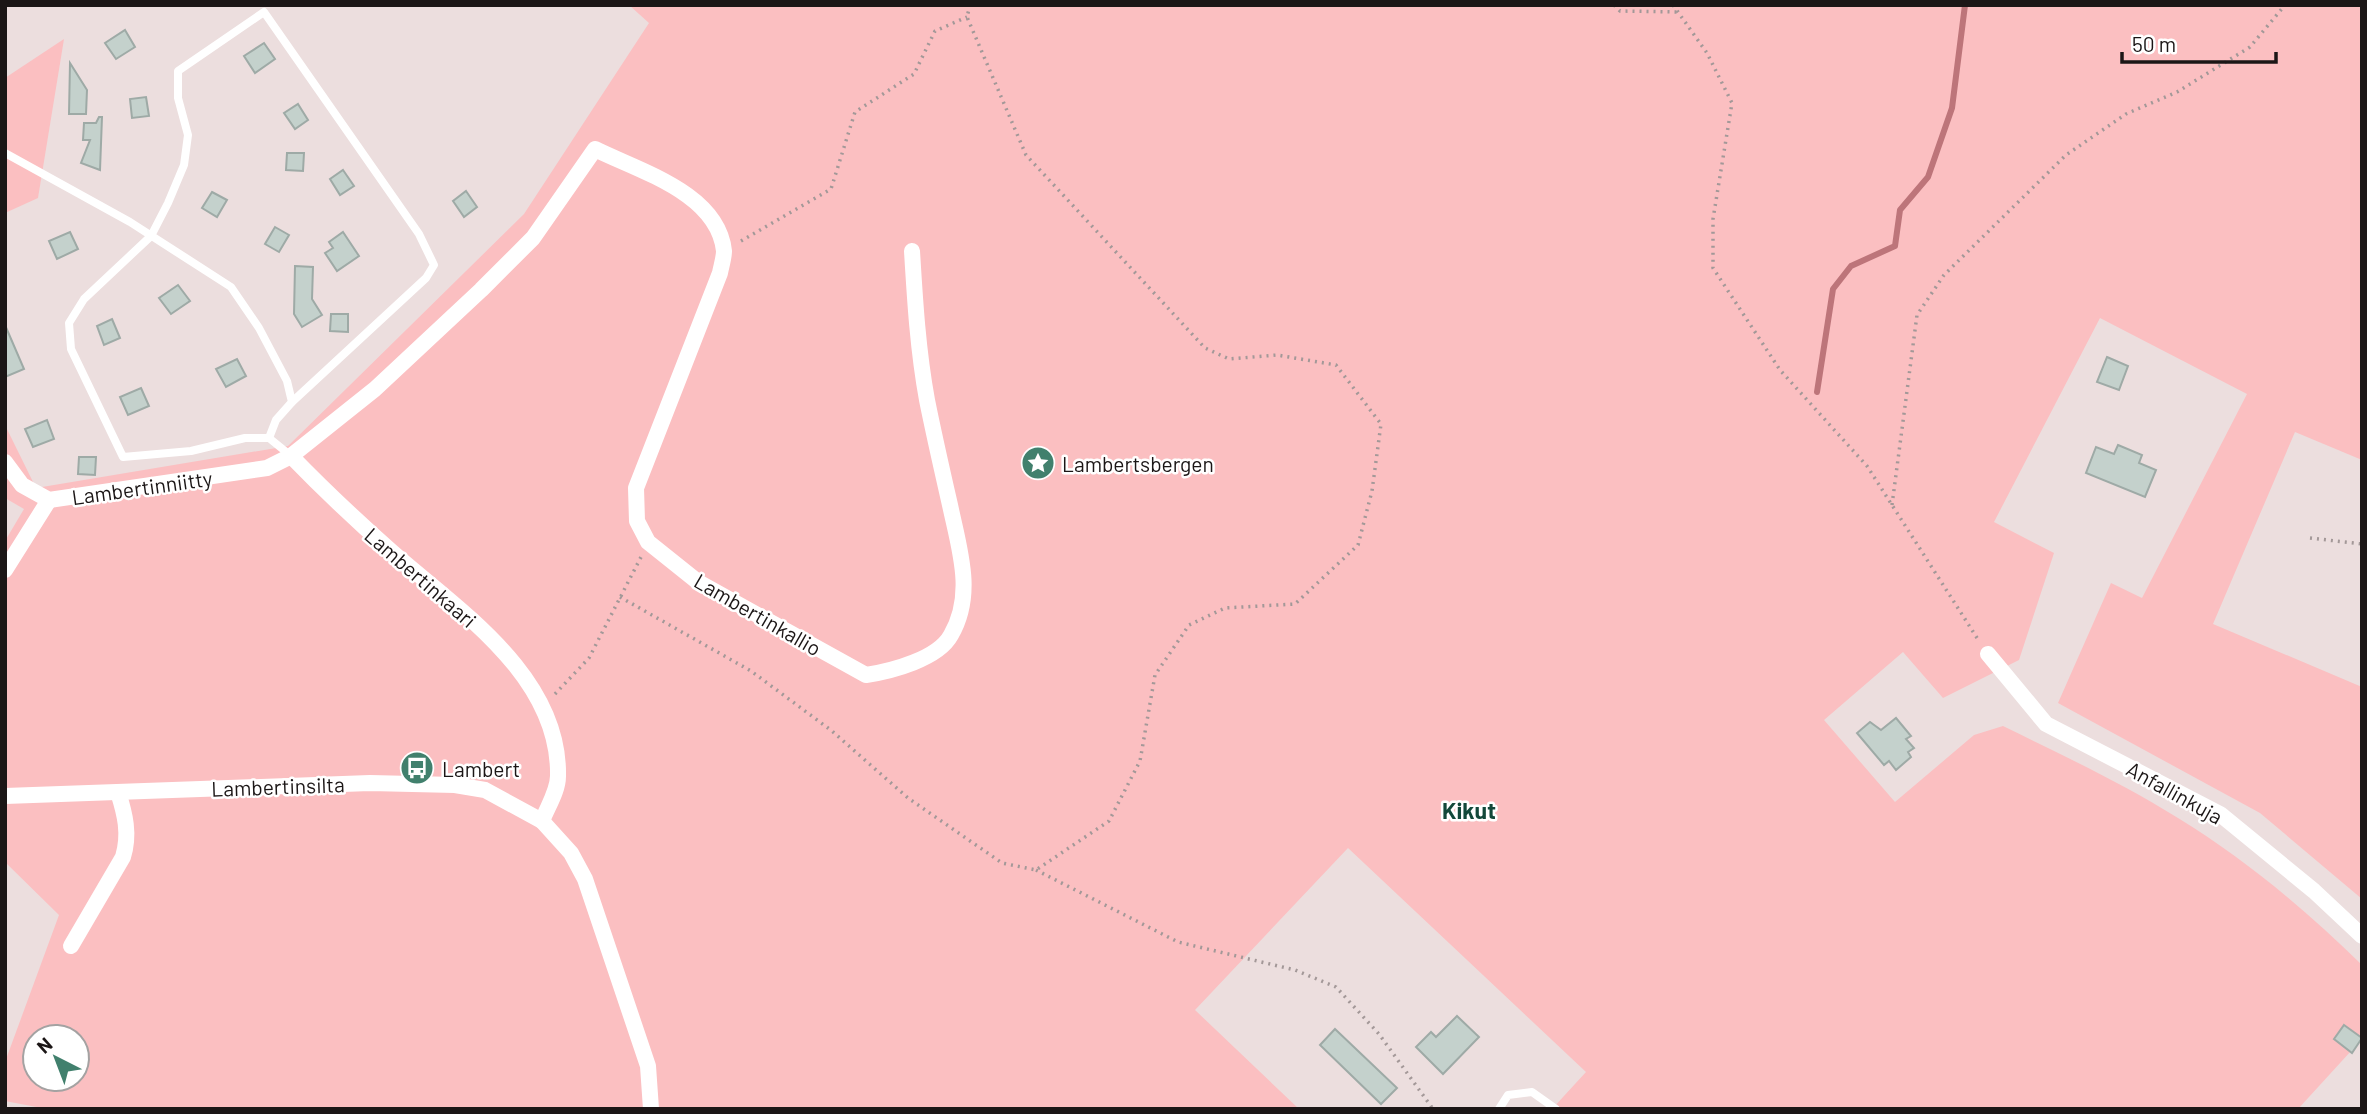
<svg xmlns="http://www.w3.org/2000/svg" width="2367" height="1114" viewBox="0 0 2367 1114" font-family="Barlow,sans-serif">
	<style>
		.green { fill: #fbbfc1; fill-rule: evenodd }
		.lines { fill: none; stroke-linecap: round; stroke-linejoin: round }
		.stream { stroke: #bd757a; stroke-width: 6 }
		.building { fill: #c4d1cc; stroke: #9eaaa6; stroke-width: 2 }
		.path { stroke: #a39898; stroke-width: 3.5; stroke-dasharray: 2 5; stroke-linecap: butt }
		.service { stroke: #fff; stroke-width: 8 }
		.minor { stroke: #fff; stroke-width: 16 }
		.labels { text-anchor: middle; dominant-baseline: central; stroke-width: 5; stroke-linejoin: round; paint-order: stroke }
		.poi-label { font-size: 21px; fill: #1b1616; stroke: #fff; text-anchor: start }
		.street-label { font-size: 21px; fill: #1b1616; stroke: #fff }
		.neighbourhood-label { font-size: 23px; font-weight: bold; fill: #13483a; stroke: #fff }
	</style>
	<rect width="100%" height="100%" fill="#ecdede"/>
	<g class="green">
		<path d="M629,5H2362V460L2295,432L2213,624L2362,687V899L2260,813L2058,703L2111,583L2142,598L2247,394L2100,318L1994,522L2054,553L2019,660L1943,698L1903,652L1824,720L1895,802L1974,735L2003,726C2062,755 2122,783 2178,818C2245,859 2306,910 2362,965V1039L2298,1109H1552L1586,1072L1348,848L1195,1010L1299,1109H47L5,1101V1062L59,915L5,862V541L24,509L5,498V425L36,488L288,446L524,214L649,23ZM35,1037H77V1079H35Z"/>
		<path d="M64,39L38,198L5,213V78Z"/>
	</g>
	<g class="lines">
		<path class="stream" d="M1817,392L1833,289L1851,266L1895,246L1900,210L1928,177L1952,108L1965,5"/>
	</g>
	<g class="building">
		<path d="M125,30L135,47L116,59L105,43Z"/>
		<path d="M264,43L275,59L255,73L244,56Z"/>
		<path d="M70,63L87,90L86,114H69Z"/>
		<path d="M146,97L149,116L132,118L130,99Z"/>
		<path d="M298,104L308,120L295,129L284,113Z"/>
		<path d="M99,117H102L100,170L81,163L90,140H83L84,123H96Z"/>
		<path d="M287,153H304L303,171L286,170Z"/>
		<path d="M343,170L354,186L340,195L330,179Z"/>
		<path d="M466,191L477,207L464,217L453,201Z"/>
		<path d="M212,192L227,200L217,217L202,208Z"/>
		<path d="M275,227L289,235L279,252L265,244Z"/>
		<path d="M70,232L78,249L57,259L49,241Z"/>
		<path d="M343,232L359,256L337,271L325,253L333,248L329,242Z"/>
		<path d="M295,266L313,267L312,299L322,315L302,327L294,314Z"/>
		<path d="M178,285L190,301L171,314L159,298Z"/>
		<path d="M331,314H348V332L330,331Z"/>
		<path d="M112,319L120,338L104,345L97,326Z"/>
		<path d="M5,325L24,369L5,377Z"/>
		<path d="M2107,357L2128,366L2119,390L2097,382Z"/>
		<path d="M237,359L246,376L226,387L216,369Z"/>
		<path d="M141,388L149,406L128,415L120,397Z"/>
		<path d="M47,420L54,439L33,447L25,429Z"/>
		<path d="M2118,445L2142,455L2139,463L2156,470L2145,497L2086,473L2096,447L2114,454Z"/>
		<path d="M79,457H96L95,475L78,474Z"/>
		<path d="M1896,718L1911,736L1906,739L1914,748L1908,752L1911,757L1896,770L1889,761L1884,765L1857,733L1870,722L1881,730Z"/>
		<path d="M1457,1016L1479,1037L1443,1074L1416,1047L1431,1032L1436,1037Z"/>
		<path d="M2344,1025L2362,1038L2352,1053L2334,1039Z"/>
		<path d="M1335,1029L1397,1088L1381,1104L1320,1045Z"/>
	</g>
	<g class="lines">
		<g class="path">
			<path d="M1614,5L1620,11L1678,12"/>
			<path d="M1673,5L1707,53L1732,103L1713,219V268L1780,370L1867,466L1979,641"/>
			<path d="M741,241L831,189L855,112L914,74L935,31L967,17"/>
			<path d="M1892,505L1917,315L1944,275L2066,155L2126,114L2177,92L2250,47L2285,5"/>
			<path d="M2310,538L2362,544"/>
			<path d="M620,597L751,671L832,731L908,798L1002,863L1036,870L1109,821L1140,761L1155,675L1189,625L1225,608L1295,604L1358,545L1372,491L1381,424L1336,365L1277,355L1229,359L1205,348L1026,155L967,17L970,5"/>
			<path d="M555,694L589,658L641,557"/>
			<path d="M1036,870L1178,942L1295,970L1336,987L1379,1034L1433,1109"/>
		</g>
		<g class="service">
			<path d="M5,153L130,222L231,287L259,328L287,381L292,402L276,420L269,438"/>
			<path d="M284,458L285,451L269,438H245L191,451L123,457L71,349L69,323L84,299L151,236L168,203L184,165L188,135L178,98V71L264,12L419,234L434,265L426,278L292,402"/>
			<path d="M1499,1109L1508,1095L1532,1092L1556,1109"/>
		</g>
		<g class="minor">
			<path d="M291,456C323,489 357,521 392,552C458,610 560,676 558,776C558,791 548,806 542,821"/>
			<path d="M5,462L22,485L49,500L267,468L291,456L375,389L481,290L533,238L595,149C639,171 718,193 724,251C724,258 721,267 720,273L636,488L637,521L648,542L698,582L866,675C892,671 938,659 951,635C975,594 959,548 950,505C942,470 934,435 927,400C918,351 915,301 912,251"/>
			<path d="M5,570L49,500"/>
			<path d="M1988,654L2046,724L2220,814L2314,891L2362,936"/>
			<path d="M5,796L370,783L455,785L485,790L542,821L571,853L585,879L648,1066L651,1109"/>
			<path d="M71,946L123,857C130,834 125,814 118,792"/>
		</g>
	</g>
	<defs>
		<symbol id="sight-disc" viewBox="-11 -11 22 22"><circle r="9.5" fill="#41806d" stroke="#fff"/><path d="M0-6L1.8-2.2L6-1.7L2.9 1.2L3.7 5.4L0 3.3L-3.7 5.4L-2.9 1.2L-6-1.7L-1.8-2.2Z" fill="#fff"/></symbol>
		<symbol id="bus-disc" viewBox="-11 -11 22 22"><circle r="9.5" fill="#41806d" stroke="#fff"/><path d="M-5-6H5V4H4V6H2V4H-2V6H-4V4H-5ZM-3.5-4V0h7V-4ZM-3.5 1.2v1.5H-2V1.2ZM2 1.2v1.5H3.5V1.2Z" fill="#fff"/></symbol>
	</defs>
	<g fill-rule="evenodd">
		<use href="#sight-disc" x="1019" y="444" width="38" height="38"/>
		<use href="#bus-disc" x="398" y="749" width="38" height="38"/>
	</g>
	<g class="labels">
		<g class="poi-label">
			<text x="1062" y="463">Lambertsbergen</text>
			<text x="442" y="768">Lambert</text>
		</g>
		<g class="street-label">
			<text transform="translate(142 487) rotate(-8)">Lambertinniitty</text>
			<text transform="translate(421 577) rotate(41)">Lambertinkaari</text>
			<text transform="translate(758 614) rotate(30)">Lambertinkallio</text>
			<text transform="translate(278 786) rotate(-2)">Lambertinsilta</text>
			<text transform="translate(2175 792) rotate(29)">Anfallinkuja</text>
		</g>
		<g class="neighbourhood-label">
			<text x="1469" y="810">Kikut</text>
		</g>
	</g>
	<rect width="2367" height="1114" fill="none" stroke="#1b1616" stroke-width="14"/>
	<g transform="translate(56 1058) rotate(318)"><circle r="33" fill="#ffffff" stroke="#a4a2a2" stroke-width="2"/>
	<path d="M0-5L12 26L0 18L-12 26Z" fill="#41806d"/>
	<text y="-10" font-size="19" font-weight="bold" text-anchor="middle" fill="#1b1616">N</text>
	</g>
	<path d="M2122 52v10h154v-10" fill="none" stroke="#1b1616" stroke-width="3.5"/>
	<text x="2132" y="52" font-size="21" fill="#1b1616" stroke="#ffffff" stroke-width="5" paint-order="stroke">50 m</text>
</svg>
